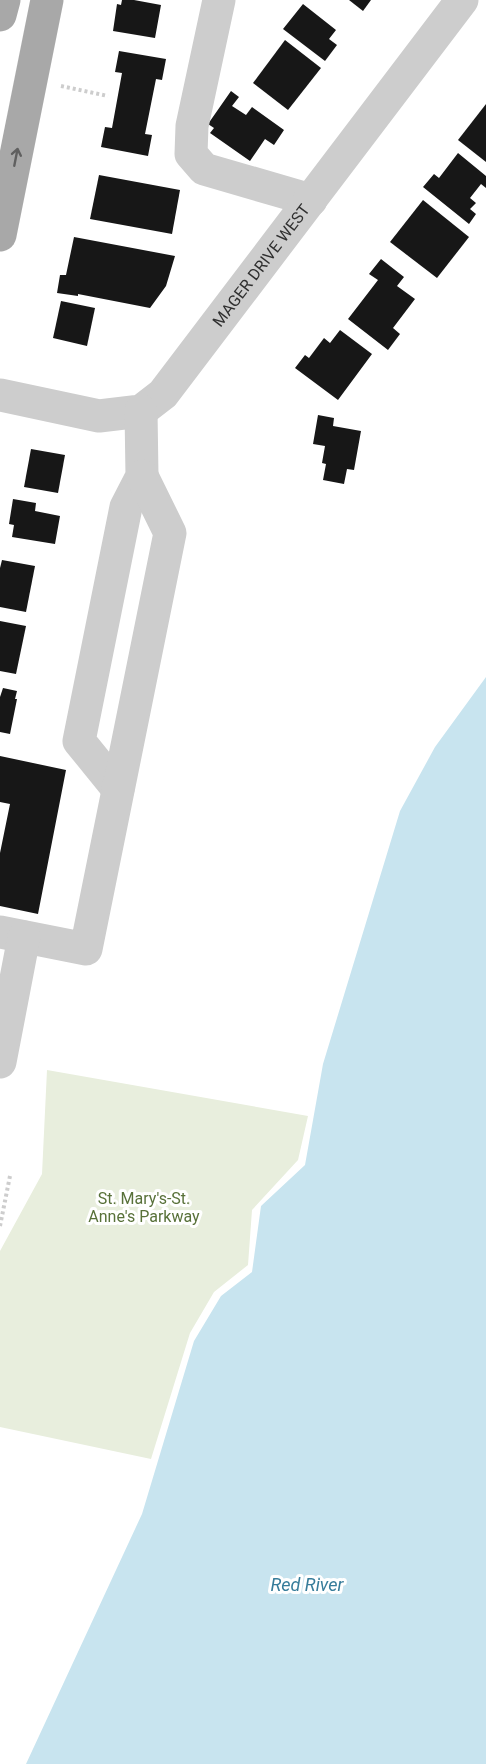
<svg xmlns="http://www.w3.org/2000/svg" width="486" height="1764" viewBox="0 0 486 1764" font-family="Roboto,sans-serif">
	<style>
		.green { fill: #e8eedd }
		.water { fill: #c8e4ef }
		.building { fill: #171717 }
		.lines { fill: none; stroke-linecap: round; stroke-linejoin: round }
		.path { stroke: #cdcdcd; stroke-width: 4; stroke-dasharray: 3 3; stroke-linecap: butt }
		.minor { stroke: #cdcdcd; stroke-width: 33 }
		.major { stroke: #a8a8a8; stroke-width: 33 }
		.oneway { stroke: #606060 }
		.labels { text-anchor: middle; dominant-baseline: central; stroke-width: 6; stroke-linejoin: round; paint-order: stroke }
		.street-label { font-size: 16px; fill: #303030; stroke: #fff }
		.park-label { font-size: 16px; fill: #587139; stroke: #fff }
		.water-label { font-size: 18px; font-style: italic; fill: #367c9a; stroke: #fff }
	</style>
	<rect width="100%" height="100%" fill="#fff"/>
	<path class="green" d="M47,1070L308,1116L298,1160L252,1210L248,1265L214,1292L190,1333L151,1459L0,1427V1251L42,1174Z"/>
	<path class="water" d="M486,677V1764H26L142,1514L194,1341L221,1296L252,1272L261,1206L305,1165L323,1064L400,811L435,747Z"/>
	<g class="building">
		<path d="M122,0H134L161,5L155,38L113,31L117,4L121,5Z"/>
		<path d="M349,0H371L363,11Z"/>
		<path d="M303,4L336,30L329,39L337,45L325,61L283,29Z"/>
		<path d="M285,40L321,68L288,110L253,83Z"/>
		<path d="M119,51L166,59L162,80L156,79L145,134L152,135L148,156L101,147L105,127L112,128L122,73L115,72Z"/>
		<path d="M231,91L239,97L232,106L246,115L252,107L284,130L274,145L265,139L250,161L210,133L214,128L208,124Z"/>
		<path d="M486,104V162L458,140Z"/>
		<path d="M458,153L486,176V188L481,184L470,198L476,203L470,209L476,214L469,224L423,187L434,174L439,178Z"/>
		<path d="M99,175L180,190L172,234L90,219Z"/>
		<path d="M423,200L469,237L437,278L390,242Z"/>
		<path d="M74,237L175,256L166,286L150,308L78,294V296L57,293L60,275H66Z"/>
		<path d="M381,259L404,277L397,286L415,299L393,328L400,334L388,350L348,319L378,280L369,274Z"/>
		<path d="M61,301L95,308L87,346L53,338Z"/>
		<path d="M340,330L372,354L338,400L295,368L305,355L309,358L324,338L330,343Z"/>
		<path d="M318,415L334,418L333,426L361,431L354,470L347,469L344,484L323,480L326,464L322,463L325,446L313,444Z"/>
		<path d="M31,449L65,455L58,493L24,487Z"/>
		<path d="M13,499L36,503L35,511L60,516L55,544L12,537L14,525L9,524Z"/>
		<path d="M2,560L35,566L26,612L0,607V568Z"/>
		<path d="M0,621L26,626L16,674L0,671Z"/>
		<path d="M3,688L17,691L15,699H17L10,734L0,732V697Z"/>
		<path d="M0,756L66,770L38,914L0,906V853L10,804L0,802Z"/>
	</g>
	<g class="lines">
		<g class="path">
			<path d="M61,86L108,96"/>
			<path d="M0,1226L10,1176"/>
		</g>
		<g class="minor">
			<path d="M219,0L192,126L191,154L204,169L311,200"/>
			<path id="s1" d="M0,395L99,416L141,411L163,394L462,0"/>
			<path d="M118,789L79,741L126,507L142,476L141,411"/>
			<path d="M0,932L86,949L170,533L142,476"/>
			<path d="M0,1062L24,937"/>
		</g>
		<g class="major">
			<path d="M0,15L4,0"/>
			<path d="M0,235L47,0"/>
		</g>
	</g>
	<defs><path id="oneway-shaft" d="M-6 0H5M1.5-3L5.5 0L1.5 3" fill="none" stroke-width="1.6" stroke-linecap="round" stroke-linejoin="round" transform="scale(1.5)"/></defs>
	<use class="oneway" href="#oneway-shaft" transform="translate(16 157) rotate(-79)"/>
	<g class="labels">
		<g class="street-label">
			<text stroke="none"><textPath href="#s1" startOffset="333">MAGER DRIVE WEST</textPath></text>
		</g>
		<g class="park-label">
			<text x="144" y="1198">St. Mary's-St.<tspan x="144" dy="18">Anne's Parkway</tspan></text>
		</g>
		<g class="water-label">
			<text x="307" y="1584">Red River</text>
		</g>
	</g>
</svg>
